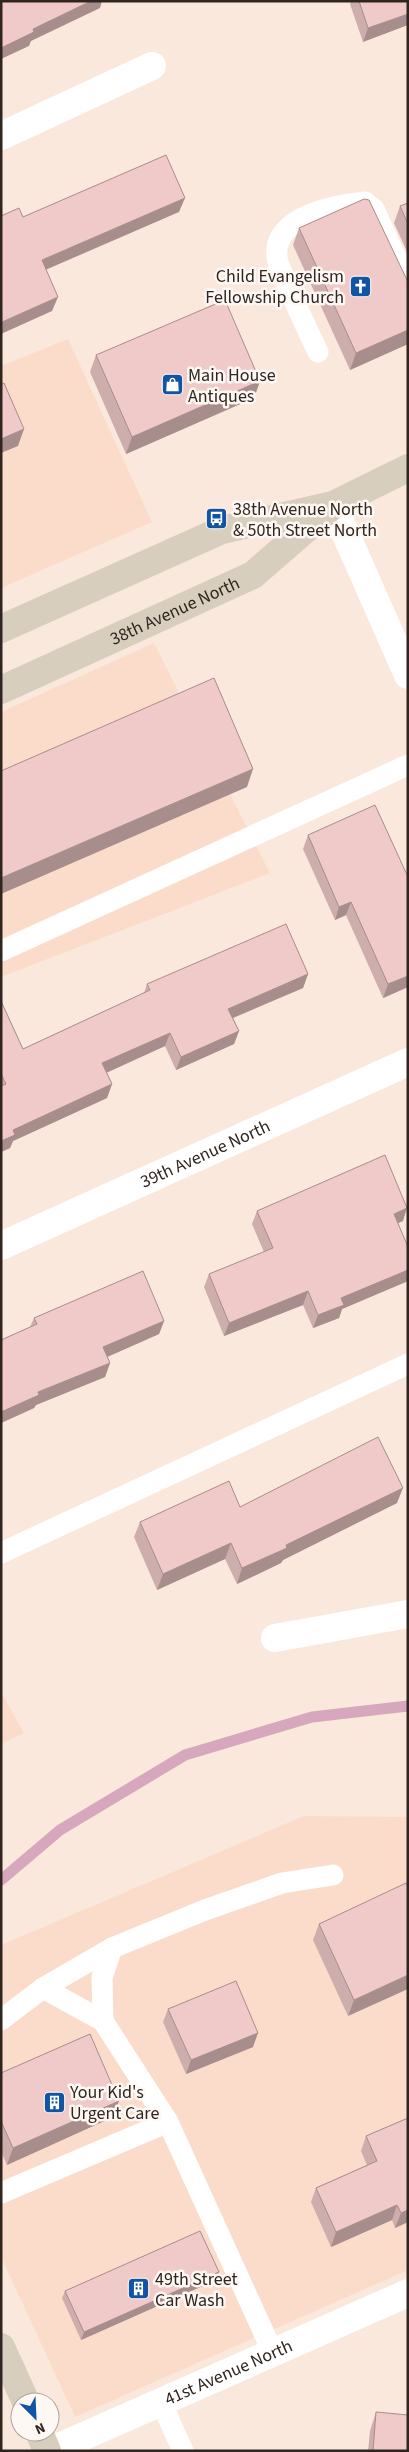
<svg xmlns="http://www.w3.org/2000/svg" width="409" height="2452" viewBox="0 0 409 2452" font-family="'Source Sans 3',sans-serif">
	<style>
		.built { fill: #fbdcca }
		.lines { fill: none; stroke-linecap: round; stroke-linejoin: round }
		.stream { stroke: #d7a7bd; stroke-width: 11 }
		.lane { stroke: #fff; stroke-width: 21 }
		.street { stroke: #fff; stroke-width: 28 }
		.secondary { stroke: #d8cebd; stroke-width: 28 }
		.wall { fill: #ceaeac }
		.shaded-wall { fill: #a78d8c }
		.building { fill: #efcac8; stroke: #a78d8c }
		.labels { text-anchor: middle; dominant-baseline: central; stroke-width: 5; stroke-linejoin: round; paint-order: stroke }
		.poi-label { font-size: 18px; fill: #31251f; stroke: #fef8f4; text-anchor: start }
		.street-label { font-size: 18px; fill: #31251f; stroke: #fef8f4 }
	</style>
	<rect width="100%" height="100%" fill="#fbe8dd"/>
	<g class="built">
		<path d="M68,339L152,522L1,588V366Z"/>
		<path d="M154,643L270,873L1,977V712Z"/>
		<path d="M1,1692L24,1733L1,1744Z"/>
		<path d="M304,1816L408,1817V2270L75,2417L1,2257V1945Z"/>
	</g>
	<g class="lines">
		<path class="stream" d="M1,1880L60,1830L185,1755L312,1717L408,1706"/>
		<g class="lane">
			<path d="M318,352C306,327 294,301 283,275C281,269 277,263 277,257C272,216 336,205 365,202L374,209L408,285"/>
			<path d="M1,951L408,765"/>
			<path d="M1,1553L408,1364"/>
			<path d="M43,1988L103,2021L168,2122L273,2353"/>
			<path d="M1,2020L43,1988L112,1948L205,1910L282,1883L333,1875"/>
			<path d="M103,2021L102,1977L112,1948"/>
			<path d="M1,2193L168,2122"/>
			<path d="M161,2402L183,2451"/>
		</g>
		<g class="street">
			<path d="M1,136L152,66"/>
			<path d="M333,505L408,675"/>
			<path id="s1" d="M1,1246L408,1062"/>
			<path d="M275,1638L408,1614"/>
			<path id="s2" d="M50,2451L408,2293"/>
		</g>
		<g class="secondary">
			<path d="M1,629L222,530L333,505L408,468"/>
			<path id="s3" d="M1,690L253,575L330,508"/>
			<path d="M1,2347L26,2402"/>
			<path d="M39,2432L47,2451"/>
		</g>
	</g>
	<g class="wall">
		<path d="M351,1H408L363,42L350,4Z"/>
		<path d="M408,203V254L394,223L400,206Z"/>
		<path d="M299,228L408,282V344L350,370L293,245Z"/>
		<path d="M96,355L260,381L254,398L126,454L90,372Z"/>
		<path d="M308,835L408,877V987L383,998L346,915L335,920L303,849Z"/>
		<path d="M308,974L303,988L233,1018L239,1031L234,1044L176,1070L165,1046L106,1073L112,1084L107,1098L13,1141L10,1148L1,1152V1001L23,1049L144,993L147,984Z"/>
		<path d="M257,1211L403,1221L398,1223L408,1247V1281L342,1309L339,1318L313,1328L303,1305L224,1336L204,1287L209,1274L264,1252L252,1224Z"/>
		<path d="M34,1318L164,1321L159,1334L107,1357L110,1363L105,1377L36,1405L34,1408L1,1423V1340L30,1327Z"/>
		<path d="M397,1503L283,1560L281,1563L237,1584L225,1559L157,1590L134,1537L140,1522L240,1507Z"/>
		<path d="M408,1887L348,2016L313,1940L319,1924Z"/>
		<path d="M168,2009L253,2047L186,2074L163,2022Z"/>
		<path d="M1,2073L113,2117L7,2165L1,2151Z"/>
		<path d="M408,2118V2222L395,2228L392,2220L331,2247L311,2202L316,2188L367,2165L361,2151L366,2136Z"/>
		<path d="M216,2280L81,2340L62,2298L65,2291Z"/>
		<path d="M376,2412L408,2451H368L370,2431Z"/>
	</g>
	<g class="shaded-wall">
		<path d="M91,1H102L100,8L31,41L29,46L1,59V48L33,29Z"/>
		<path d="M408,14V25L363,42L368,28Z"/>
		<path d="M185,198L179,212L36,274L42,260Z"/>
		<path d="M58,297L52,311L1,334V324L2,322Z"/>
		<path d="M408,330V344L350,370L356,353Z"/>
		<path d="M260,381L254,398L126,454L132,437Z"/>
		<path d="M24,429L18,446L1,453V439Z"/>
		<path d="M253,769L247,787L1,894V878Z"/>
		<path d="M351,902L346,915L335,920L339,907Z"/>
		<path d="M308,974L303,988L223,1022L228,1009Z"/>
		<path d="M408,976V987L383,998L388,984Z"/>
		<path d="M239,1031L234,1044L176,1070L181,1057Z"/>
		<path d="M170,1033L165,1046L97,1077L102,1063Z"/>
		<path d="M112,1084L107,1098L13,1141L10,1148L1,1152V1141L13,1130Z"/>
		<path d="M407,1208L403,1221L389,1227L394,1214Z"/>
		<path d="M408,1270V1281L342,1309L339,1318L313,1328L318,1315L341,1298Z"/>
		<path d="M308,1291L303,1305L224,1336L229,1323Z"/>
		<path d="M164,1321L159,1334L98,1361L103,1347Z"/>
		<path d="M110,1363L105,1377L36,1405L34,1408L1,1423V1412L38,1392Z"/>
		<path d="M403,1488L397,1503L283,1560L281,1563L237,1584L242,1568L286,1545Z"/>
		<path d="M231,1543L225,1559L157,1590L163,1574Z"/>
		<path d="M408,1975V1989L348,2016L354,2000Z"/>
		<path d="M258,2033L253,2047L186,2074L191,2060Z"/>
		<path d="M119,2101L113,2117L7,2165L13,2148Z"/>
		<path d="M397,2205L392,2220L331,2247L336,2232Z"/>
		<path d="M408,2210V2222L395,2228L401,2213Z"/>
		<path d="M219,2272L216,2280L81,2340L84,2332Z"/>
	</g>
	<g class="building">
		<path d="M1,1H91L33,29L34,32L1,48Z"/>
		<path d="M359,1H408V14L368,28Z"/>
		<path d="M166,155L185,198L42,260L58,297L2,322L1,320V216L19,208L23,217Z"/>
		<path d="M364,199L369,200L408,282V330L356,353L299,228Z"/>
		<path d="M408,203V224L400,206Z"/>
		<path d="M225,300L260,381L132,437L96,355Z"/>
		<path d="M4,383L24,429L1,439V385Z"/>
		<path d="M214,678L253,769L1,878V771Z"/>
		<path d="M375,805L408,877V976L388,984L351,902L339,907L308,835Z"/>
		<path d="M286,924L308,974L228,1009L239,1031L181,1057L170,1033L102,1063L112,1084L13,1130L15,1135L1,1141V1086L6,1084L1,1074V1001L23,1049L150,990L147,984Z"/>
		<path d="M385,1155L407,1208L394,1214L408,1247V1270L341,1298L344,1305L318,1315L308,1291L229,1323L209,1274L273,1248L257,1211Z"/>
		<path d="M143,1271L164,1321L103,1347L110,1363L38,1392L39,1395L1,1412V1340L37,1324L34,1318Z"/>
		<path d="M378,1437L403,1488L286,1545L287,1548L242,1568L231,1543L163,1574L140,1522L229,1481L240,1507Z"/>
		<path d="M406,1883L408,1887V1975L354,2000L319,1924Z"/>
		<path d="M236,1981L258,2033L191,2060L168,2009Z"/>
		<path d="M90,2034L119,2101L13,2148L1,2121V2073Z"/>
		<path d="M408,2118V2210L401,2213L397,2205L336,2232L316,2188L377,2161L366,2136Z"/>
		<path d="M200,2231L219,2272L84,2332L65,2291Z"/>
		<path d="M376,2412L408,2415V2451H373Z"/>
	</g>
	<defs>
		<symbol id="church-square" viewBox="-11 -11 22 22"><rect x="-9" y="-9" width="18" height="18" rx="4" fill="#1254a4" stroke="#fef8f4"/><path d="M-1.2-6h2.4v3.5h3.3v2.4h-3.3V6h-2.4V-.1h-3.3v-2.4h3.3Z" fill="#fff"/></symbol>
		<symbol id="shop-square" viewBox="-11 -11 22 22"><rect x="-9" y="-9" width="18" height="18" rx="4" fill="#1254a4" stroke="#fef8f4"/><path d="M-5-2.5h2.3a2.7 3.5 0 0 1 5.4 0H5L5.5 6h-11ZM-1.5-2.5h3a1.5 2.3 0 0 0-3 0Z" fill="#fff"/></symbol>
		<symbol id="bus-square" viewBox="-11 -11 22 22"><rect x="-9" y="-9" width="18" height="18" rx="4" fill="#1254a4" stroke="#fef8f4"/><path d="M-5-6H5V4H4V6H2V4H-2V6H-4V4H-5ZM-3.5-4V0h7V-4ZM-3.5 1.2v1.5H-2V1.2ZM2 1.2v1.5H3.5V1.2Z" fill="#fff"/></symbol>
		<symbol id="building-square" viewBox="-11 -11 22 22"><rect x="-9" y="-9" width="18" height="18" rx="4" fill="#1254a4" stroke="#fef8f4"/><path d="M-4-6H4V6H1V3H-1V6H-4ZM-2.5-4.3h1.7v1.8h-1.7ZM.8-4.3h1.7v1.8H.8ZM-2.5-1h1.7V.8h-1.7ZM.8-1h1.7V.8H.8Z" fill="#fff"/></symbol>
	</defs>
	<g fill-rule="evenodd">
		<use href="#church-square" x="348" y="274" width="25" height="25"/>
		<use href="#shop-square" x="160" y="372" width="25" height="25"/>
		<use href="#bus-square" x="204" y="506" width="25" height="25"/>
		<use href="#building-square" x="42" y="2090" width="25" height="25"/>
		<use href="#building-square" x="126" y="2276" width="25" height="25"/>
	</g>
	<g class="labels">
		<g class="poi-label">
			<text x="344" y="276" text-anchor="end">Child Evangelism<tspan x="344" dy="21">Fellowship Church</tspan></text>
			<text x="188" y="375">Main House<tspan x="188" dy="21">Antiques</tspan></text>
			<text x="233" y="509">38th Avenue North<tspan x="233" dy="21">&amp; 50th Street North</tspan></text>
			<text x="70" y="2092">Your Kid's<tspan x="70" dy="21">Urgent Care</tspan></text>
			<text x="155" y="2279">49th Street<tspan x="155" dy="21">Car Wash</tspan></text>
		</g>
		<g class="street-label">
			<text stroke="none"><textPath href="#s3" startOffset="191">38th Avenue North</textPath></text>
			<text stroke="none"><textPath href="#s1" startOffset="224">39th Avenue North</textPath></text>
			<text stroke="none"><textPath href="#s2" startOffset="195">41st Avenue North</textPath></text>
		</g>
	</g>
	<rect width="409" height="2452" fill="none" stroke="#31251f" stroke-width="5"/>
	<g transform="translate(35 2417) rotate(156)"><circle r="24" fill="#fef8f4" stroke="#aca49f"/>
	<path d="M0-4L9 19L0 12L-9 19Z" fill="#1254a4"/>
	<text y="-8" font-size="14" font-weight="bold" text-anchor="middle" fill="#31251f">N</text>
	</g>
</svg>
